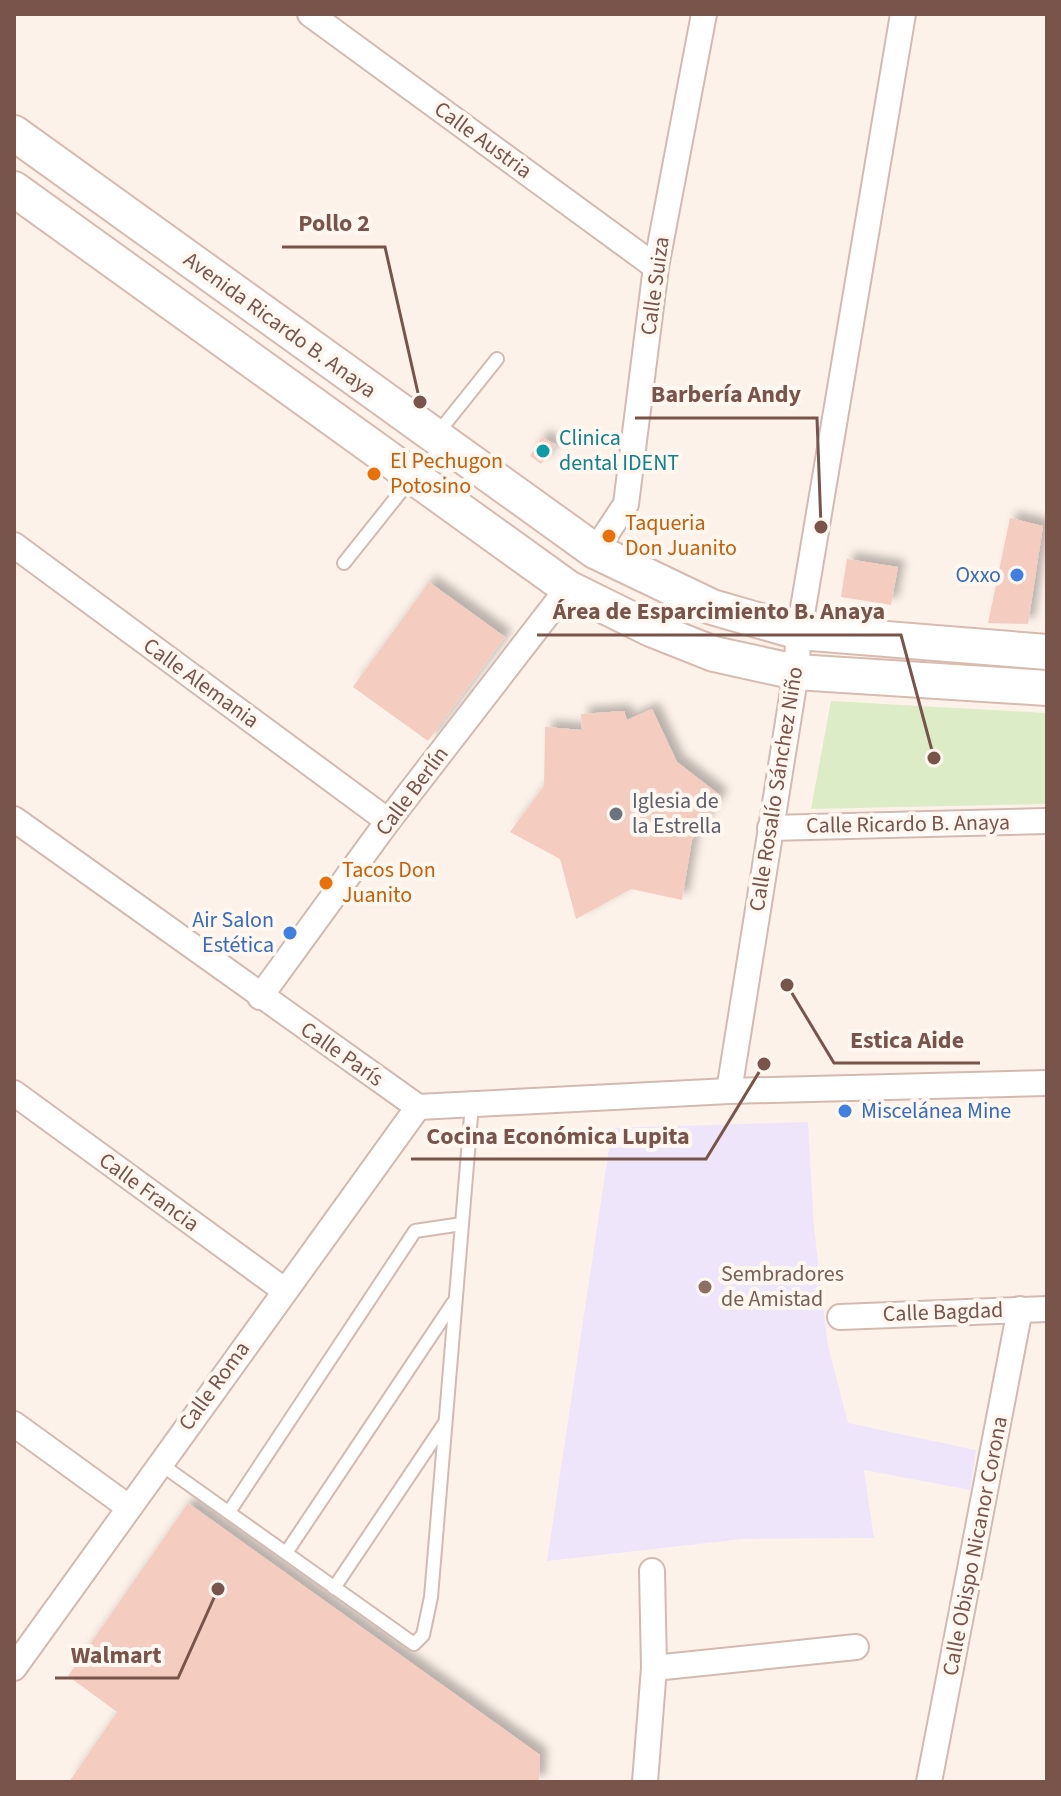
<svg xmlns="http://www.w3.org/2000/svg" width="1061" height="1796" viewBox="0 0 1061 1796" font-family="'Source Sans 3',sans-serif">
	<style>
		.education { fill: #efe5fa }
		.green { fill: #dbecc6 }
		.building { fill: #f4ccc0; filter: url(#shadow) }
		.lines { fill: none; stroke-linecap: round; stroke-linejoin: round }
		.service-casing { stroke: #d3bab0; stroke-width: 16 }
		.minor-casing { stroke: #d3bab0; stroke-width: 28 }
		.secondary-casing { stroke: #d8bbb0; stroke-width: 38 }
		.service { stroke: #fff; stroke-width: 12 }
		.minor { stroke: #fff; stroke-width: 24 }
		.secondary { stroke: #fff; stroke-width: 34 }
		.culture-dot { fill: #0f9aa8; stroke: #fff7f0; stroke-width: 3 }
		.food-dot { fill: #e8710a; stroke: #fff7f0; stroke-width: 3 }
		.shop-dot { fill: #3f7fe0; stroke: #fff7f0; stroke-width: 3 }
		.worship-dot { fill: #6b7280; stroke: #fff7f0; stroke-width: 3 }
		.education-dot { fill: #8d6e63; stroke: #fff7f0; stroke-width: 3 }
		.labels { text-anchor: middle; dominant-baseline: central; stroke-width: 8; stroke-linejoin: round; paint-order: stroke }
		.street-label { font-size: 22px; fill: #79544b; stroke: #fff7f0 }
		.culture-label { font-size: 22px; fill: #0d838f; stroke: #fff7f0; text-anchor: start }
		.food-label { font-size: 22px; fill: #c56008; stroke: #fff7f0; text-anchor: start }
		.shop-label { font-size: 22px; fill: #366cbe; stroke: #fff7f0; text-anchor: end }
		.worship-label { font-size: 22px; fill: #5b616d; stroke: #fff7f0; text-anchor: start }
		.education-label { font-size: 22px; fill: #785e54; stroke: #fff7f0; text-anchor: start }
		.leader { fill: none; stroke: #79544b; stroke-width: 3 }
		.callout-dot { fill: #79544b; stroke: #fff7f0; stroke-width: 3 }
		.callout-label { font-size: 24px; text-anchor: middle; font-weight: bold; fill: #79544b; stroke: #fff7f0; stroke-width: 8; stroke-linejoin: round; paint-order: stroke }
	</style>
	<defs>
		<filter id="shadow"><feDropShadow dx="7" dy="-7" stdDeviation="4" flood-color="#0004"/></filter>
	</defs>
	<rect width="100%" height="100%" fill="#fdf2e9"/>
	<path class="education" d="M808,1122L814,1227L828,1346L848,1423L976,1450L970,1490L864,1470L874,1538L743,1539L547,1561L612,1128Z"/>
	<path class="green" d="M831,701L1047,713V804L811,809Z"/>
	<g class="building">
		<path d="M542,437L556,445L541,464L530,456Z"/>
		<path d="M1010,518L1043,526L1028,624L988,623Z"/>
		<path d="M847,559L898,567L891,605L841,597Z"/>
		<path d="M429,582L505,637L428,741L353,687Z"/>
		<path d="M652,709L677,762L721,796L692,840L682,900L631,889L576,919L560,859L510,832L544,786L545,727L582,730L581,714L624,711L627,720Z"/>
		<path d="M188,1503L540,1755L539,1782H69L117,1712L68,1676Z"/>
	</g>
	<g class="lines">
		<defs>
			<g id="service">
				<path d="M437,434L497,359"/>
				<path d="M344,563L411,479"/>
				<path d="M159,1463L414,1644L423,1635L431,1597L472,1104"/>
				<path d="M229,1512L415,1231L462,1224"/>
				<path d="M286,1553L453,1303"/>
				<path d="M334,1588L444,1424"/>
			</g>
			<g id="minor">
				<path d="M310,14L656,267"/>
				<path d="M14,545L388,821"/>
				<path d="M595,551L626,504L656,267L704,14"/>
				<path d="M14,819L418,1107L729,1091L1047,1083"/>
				<path d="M770,828L1047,821"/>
				<path d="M260,997L388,821L568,588"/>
				<path d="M729,1091L796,672L799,632L903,14"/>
				<path d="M14,1093L284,1290"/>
				<path d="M840,1317L1047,1309"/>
				<path d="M14,1424L127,1506"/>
				<path d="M14,1668L418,1107"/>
				<path d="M654,1668L856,1647"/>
				<path d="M645,1782L654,1668L652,1571"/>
				<path d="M929,1782L1020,1309"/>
			</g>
			<g id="secondary">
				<path d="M14,133L595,551L712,607L799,632L1047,652"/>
				<path d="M14,189L568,588L651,629L714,654L796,672L1047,688"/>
			</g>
		</defs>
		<use href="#service" class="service-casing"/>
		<use href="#minor" class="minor-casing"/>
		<use href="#secondary" class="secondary-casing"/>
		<use href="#service" class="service"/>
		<use href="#minor" class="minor"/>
		<use href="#secondary" class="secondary"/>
	</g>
	<circle class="culture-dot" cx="543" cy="451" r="8"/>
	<g class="food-dot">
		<circle cx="374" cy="474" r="8"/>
		<circle cx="609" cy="536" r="8"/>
		<circle cx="326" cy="883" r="8"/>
	</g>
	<g class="shop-dot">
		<circle cx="1017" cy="575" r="8"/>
		<circle cx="290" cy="933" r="8"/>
		<circle cx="845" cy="1111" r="8"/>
	</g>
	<circle class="worship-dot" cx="616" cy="814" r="8"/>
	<circle class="education-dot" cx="705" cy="1287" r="8"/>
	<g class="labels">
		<g class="street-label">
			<text transform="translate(483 140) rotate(36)">Calle Austria</text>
			<text transform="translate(655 286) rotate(-82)">Calle Suiza</text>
			<text transform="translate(280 325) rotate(36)">Avenida Ricardo B. Anaya</text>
			<text transform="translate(201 683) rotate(36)">Calle Alemania</text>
			<text transform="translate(776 789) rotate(-81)">Calle Rosalío Sánchez Niño</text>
			<text transform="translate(412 791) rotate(-53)">Calle Berlín</text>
			<text transform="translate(908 824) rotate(-1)">Calle Ricardo B. Anaya</text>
			<text transform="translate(342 1054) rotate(35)">Calle París</text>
			<text transform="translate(149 1192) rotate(36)">Calle Francia</text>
			<text transform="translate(943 1312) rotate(-2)">Calle Bagdad</text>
			<text transform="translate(214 1386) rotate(-54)">Calle Roma</text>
			<text transform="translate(975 1546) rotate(-79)">Calle Obispo Nicanor Corona</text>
		</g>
		<g class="culture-label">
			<text x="559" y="438">Clinica<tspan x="559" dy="25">dental IDENT</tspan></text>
		</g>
		<g class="food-label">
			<text x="390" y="461">El Pechugon<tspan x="390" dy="25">Potosino</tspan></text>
			<text x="625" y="523">Taqueria<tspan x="625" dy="25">Don Juanito</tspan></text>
			<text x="342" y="870">Tacos Don<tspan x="342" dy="25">Juanito</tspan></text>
		</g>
		<g class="shop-label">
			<text x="1001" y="575">Oxxo</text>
			<text x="274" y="920">Air Salon<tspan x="274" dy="25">Estética</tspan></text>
			<text x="861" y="1111" text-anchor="start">Miscelánea Mine</text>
		</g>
		<g class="worship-label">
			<text x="632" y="801">Iglesia de<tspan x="632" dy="25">la Estrella</tspan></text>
		</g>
		<g class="education-label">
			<text x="721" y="1274">Sembradores<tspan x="721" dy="25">de Amistad</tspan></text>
		</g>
	</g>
	<path class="leader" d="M420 402L385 247H282M821 527L817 418H635M934 758L901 635H537M787 985L834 1063H980M764 1064L706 1159H411M218 1589L178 1678H55"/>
	<g class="callout-dot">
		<circle cx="420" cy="402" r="8"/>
		<circle cx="821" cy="527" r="8"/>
		<circle cx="934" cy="758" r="8"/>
		<circle cx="787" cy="985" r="8"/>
		<circle cx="764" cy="1064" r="8"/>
		<circle cx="218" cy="1589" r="8"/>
	</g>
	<g class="callout-label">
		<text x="334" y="231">Pollo 2</text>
		<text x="726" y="402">Barbería Andy</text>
		<text x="719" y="619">Área de Esparcimiento B. Anaya</text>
		<text x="907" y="1048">Estica Aide</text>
		<text x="558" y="1144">Cocina Económica Lupita</text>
		<text x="116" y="1663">Walmart</text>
	</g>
	<rect width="1061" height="1796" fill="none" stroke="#79544b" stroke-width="32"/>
</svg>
